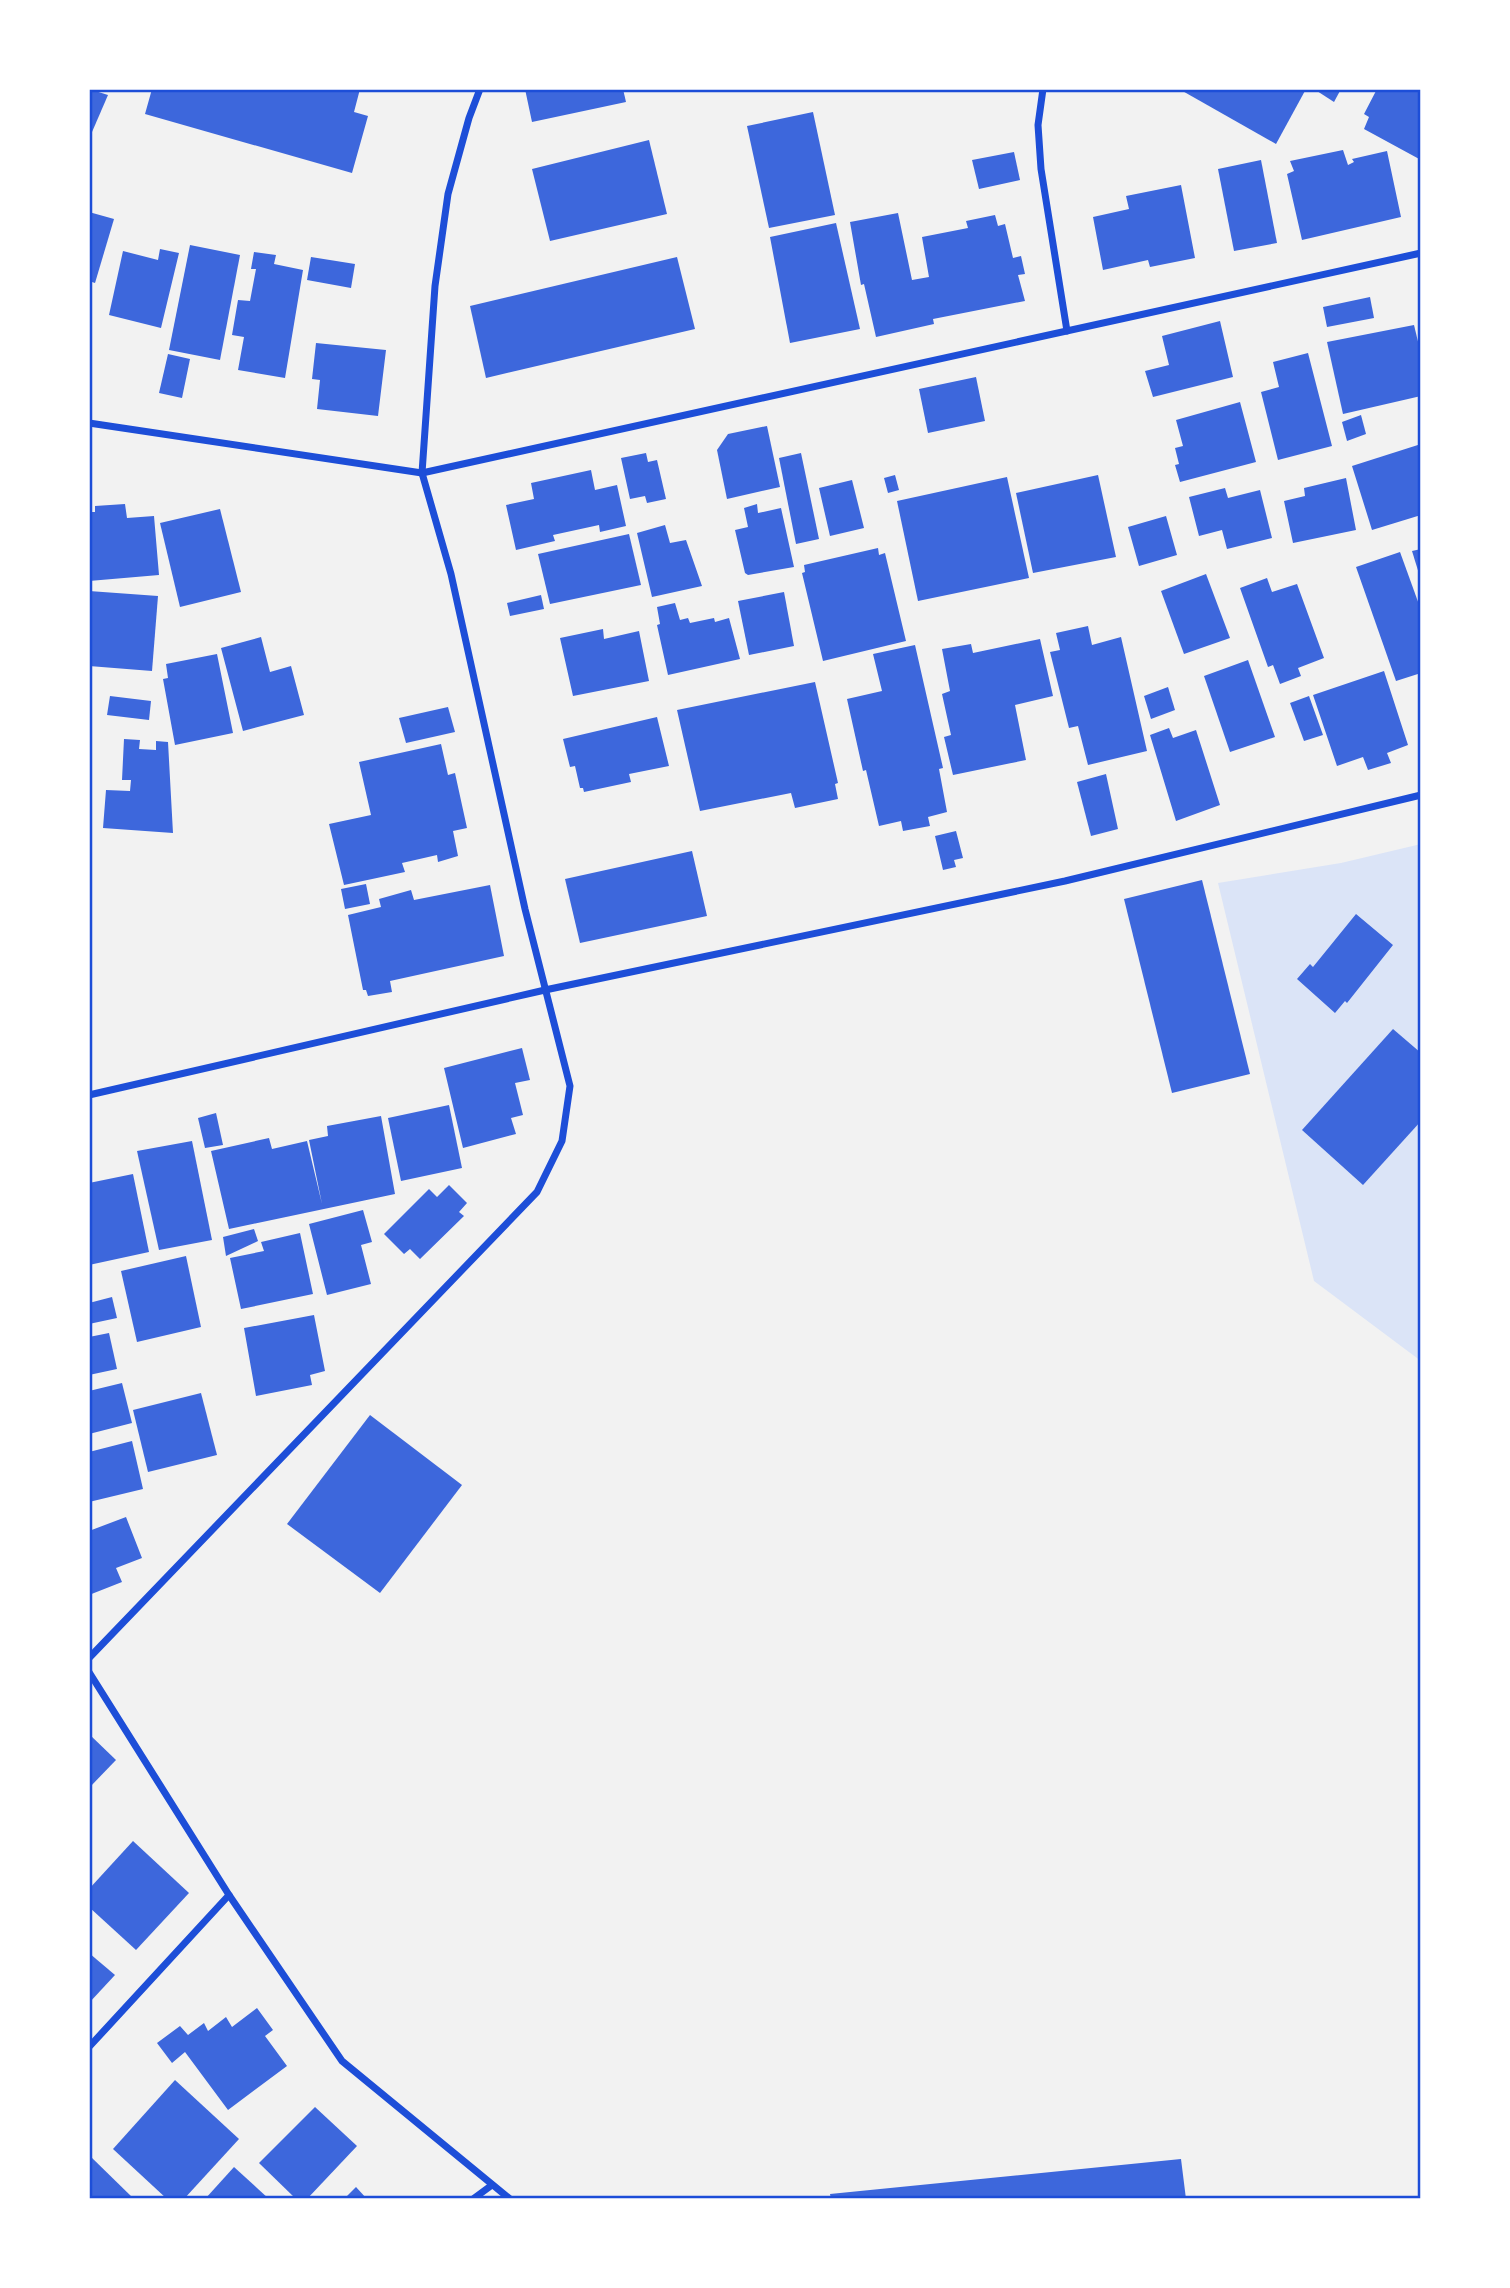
<svg xmlns="http://www.w3.org/2000/svg" width="1510" height="2288" viewBox="0 0 1510 2288" font-family="Lora,serif">
	<style>
		.green { fill: #dbe4f7 }
		.building { fill: #3d67dc }
		.lines { fill: none; stroke-linecap: round; stroke-linejoin: round }
		.minor { stroke: #1d4ed8; stroke-width: 7 }
		.neatline { fill: none; stroke: #1d4ed8; stroke-width: 2.5 }
	</style>
	<rect width="100%" height="100%" fill="#f2f2f2"/>
	<path class="green" d="M1421,844V1361L1314,1281L1218,883L1341,863Z"/>
	<g class="building">
		<path d="M89,89L108,95L89,139Z"/>
		<path d="M152,89H360L354,112L368,116L352,173L145,114Z"/>
		<path d="M525,89H623L626,102L532,122Z"/>
		<path d="M1179,89H1306L1276,144Z"/>
		<path d="M1318,89H1341L1334,102L1317,91Z"/>
		<path d="M1377,89H1421V160L1364,129L1369,117L1364,114Z"/>
		<path d="M813,112L835,215L769,228L747,126Z"/>
		<path d="M649,140L667,214L550,241L532,169Z"/>
		<path d="M1343,150L1348,165L1354,162L1352,159L1387,151L1401,217L1302,240L1287,174L1294,171L1290,161Z"/>
		<path d="M1014,152L1020,180L979,189L972,160Z"/>
		<path d="M1261,160L1277,243L1234,251L1218,169Z"/>
		<path d="M1181,185L1195,258L1150,267L1148,260L1103,270L1093,217L1129,209L1126,196Z"/>
		<path d="M89,212L114,219L95,283L89,281Z"/>
		<path d="M898,213L912,280L929,277L922,237L968,228L966,221L995,215L998,226L1005,224L1013,258L1021,256L1025,274L1018,275L1025,301L933,319L934,324L876,337L864,284L861,285L850,222Z"/>
		<path d="M836,223L860,329L790,343L770,237Z"/>
		<path d="M190,245L240,255L220,360L169,350Z"/>
		<path d="M160,249L179,253L161,328L109,315L123,251L158,260Z"/>
		<path d="M254,252L276,255L274,264L303,270L285,378L238,370L244,337L232,335L238,300L250,301L256,269H251Z"/>
		<path d="M311,257L355,264L351,288L307,280Z"/>
		<path d="M677,257L695,329L486,378L470,306Z"/>
		<path d="M1370,297L1374,318L1327,327L1323,307Z"/>
		<path d="M1220,321L1233,377L1153,397L1145,371L1169,365L1162,336Z"/>
		<path d="M1414,325L1421,354V396L1343,414L1327,342Z"/>
		<path d="M316,343L386,350L378,416L317,409L320,380L312,379Z"/>
		<path d="M1308,353L1332,446L1278,460L1261,392L1279,387L1273,362Z"/>
		<path d="M168,354L190,359L182,398L159,393Z"/>
		<path d="M976,377L985,421L928,433L919,389Z"/>
		<path d="M1240,402L1256,462L1180,482L1175,465L1179,464L1175,448L1183,446L1176,420Z"/>
		<path d="M1361,415L1366,434L1347,441L1342,422Z"/>
		<path d="M767,426L780,487L727,499L717,450L728,434Z"/>
		<path d="M1421,444V515L1372,530L1352,466Z"/>
		<path d="M646,453L648,462L657,460L666,499L647,503L645,496L630,499L621,458Z"/>
		<path d="M801,453L819,539L796,544L779,458Z"/>
		<path d="M591,470L595,490L617,485L626,526L600,532L599,525L553,535L555,541L516,550L506,505L534,499L531,483Z"/>
		<path d="M895,475L899,490L888,493L884,478Z"/>
		<path d="M1098,475L1116,557L1033,573L1016,493Z"/>
		<path d="M1007,477L1029,578L918,601L897,501Z"/>
		<path d="M1346,478L1356,530L1293,543L1284,501L1305,496L1304,488Z"/>
		<path d="M852,480L864,528L830,536L819,488Z"/>
		<path d="M1225,488L1228,498L1260,490L1272,538L1227,549L1222,530L1199,536L1189,497Z"/>
		<path d="M125,504L127,518L154,516L159,575L89,581V512H95V506Z"/>
		<path d="M757,504L758,513L781,508L794,567L748,575L745,573L735,530L748,527L744,508Z"/>
		<path d="M220,509L241,592L180,607L160,523Z"/>
		<path d="M1166,516L1177,555L1139,566L1128,527Z"/>
		<path d="M665,525L670,543L686,540L702,586L652,597L637,533Z"/>
		<path d="M629,534L641,585L550,604L538,554Z"/>
		<path d="M878,548L879,555L885,553L906,641L823,661L802,573L805,572L804,565Z"/>
		<path d="M1421,549V577H1420L1412,551Z"/>
		<path d="M1400,552L1421,610V673L1396,681L1356,567Z"/>
		<path d="M1206,574L1230,638L1184,654L1161,591Z"/>
		<path d="M1267,578L1272,592L1297,584L1324,658L1298,668L1301,676L1280,684L1273,665L1268,667L1240,588Z"/>
		<path d="M89,591L158,596L152,671L89,666Z"/>
		<path d="M784,592L794,646L749,655L738,601Z"/>
		<path d="M541,595L544,609L510,616L507,603Z"/>
		<path d="M675,603L680,620L688,618L690,623L714,618L715,622L729,618L740,659L668,675L657,625L660,624L657,607Z"/>
		<path d="M1088,626L1092,645L1121,637L1147,751L1088,765L1078,726L1069,728L1050,652L1060,650L1056,633Z"/>
		<path d="M603,629L604,639L639,631L649,681L573,696L560,638Z"/>
		<path d="M261,637L270,672L291,666L304,715L243,731L221,648Z"/>
		<path d="M1040,639L1053,696L1015,705L1026,760L953,775L944,737L951,735L942,694L950,691L942,649L971,644L973,653Z"/>
		<path d="M915,645L943,768L939,769L947,812L928,817L930,826L903,831L901,821L879,826L866,770L863,771L847,699L882,691L873,654Z"/>
		<path d="M217,654L233,733L175,745L163,679L168,678L166,664Z"/>
		<path d="M1248,660L1275,737L1230,752L1204,676Z"/>
		<path d="M1384,671L1408,745L1387,753L1391,763L1368,770L1363,757L1337,766L1313,695Z"/>
		<path d="M815,682L838,783L835,784L838,799L795,808L791,793L700,811L677,710Z"/>
		<path d="M1168,687L1175,710L1151,719L1144,696Z"/>
		<path d="M110,696L151,701L149,720L107,715Z"/>
		<path d="M1309,696L1323,735L1304,741L1290,703Z"/>
		<path d="M448,707L455,732L406,743L399,718Z"/>
		<path d="M657,717L669,766L629,774L631,782L584,792L583,788H580L575,766L570,767L563,739Z"/>
		<path d="M1169,728L1173,738L1196,730L1220,805L1176,821L1150,735Z"/>
		<path d="M124,739L140,740L139,749L156,750V741L168,742L173,833L103,828L106,790L130,791L131,780H122Z"/>
		<path d="M441,744L448,775L455,773L467,828L453,831L458,856L438,862L437,855L402,863L405,872L344,885L329,824L371,815L359,762Z"/>
		<path d="M1106,774L1118,829L1091,836L1077,782Z"/>
		<path d="M956,831L963,858L954,860L956,867L943,870L935,836Z"/>
		<path d="M692,851L707,916L580,943L565,879Z"/>
		<path d="M1202,880L1250,1074L1172,1093L1124,899Z"/>
		<path d="M366,884L370,904L345,909L341,889Z"/>
		<path d="M490,885L504,956L390,981L392,992L368,996L366,990H363L348,915L381,907L379,899L411,890L414,900Z"/>
		<path d="M1356,914L1393,945L1347,1003L1345,1001L1335,1013L1297,979L1310,964L1313,967Z"/>
		<path d="M1393,1029L1421,1053V1121L1363,1185L1302,1130Z"/>
		<path d="M522,1048L530,1080L515,1083L523,1115L511,1118L516,1134L463,1148L444,1068Z"/>
		<path d="M449,1105L462,1168L401,1181L388,1118Z"/>
		<path d="M216,1113L223,1145L205,1148L198,1118Z"/>
		<path d="M381,1116L395,1194L229,1229L211,1151L269,1138L272,1149L307,1141L322,1204L309,1140L328,1136L327,1126Z"/>
		<path d="M192,1141L212,1240L159,1250L137,1151Z"/>
		<path d="M133,1174L149,1252L89,1265V1183Z"/>
		<path d="M449,1185L467,1203L459,1212L464,1216L420,1259L410,1249L404,1254L384,1234L429,1189L437,1197Z"/>
		<path d="M363,1210L372,1242L361,1245L371,1284L327,1295L309,1224Z"/>
		<path d="M254,1229L258,1241L226,1256L223,1237Z"/>
		<path d="M300,1233L313,1294L241,1309L230,1258L264,1251L261,1242Z"/>
		<path d="M186,1256L201,1327L137,1342L121,1271Z"/>
		<path d="M112,1297L117,1318L89,1324V1303Z"/>
		<path d="M314,1315L325,1371L310,1375L312,1385L256,1396L244,1328Z"/>
		<path d="M109,1333L117,1369L89,1375V1337Z"/>
		<path d="M122,1383L132,1423L89,1434V1391Z"/>
		<path d="M201,1393L217,1455L148,1472L133,1410Z"/>
		<path d="M370,1415L462,1485L380,1593L287,1524Z"/>
		<path d="M132,1441L143,1489L89,1502V1452Z"/>
		<path d="M126,1517L142,1558L116,1568L122,1582L89,1595V1531Z"/>
		<path d="M89,1734L116,1760L89,1788Z"/>
		<path d="M133,1841L189,1893L136,1950L89,1907V1889Z"/>
		<path d="M89,1953L115,1975L89,2003Z"/>
		<path d="M257,2008L273,2030L265,2036L287,2066L228,2110L185,2052L172,2063L157,2043L180,2026L188,2035L204,2023L208,2031L226,2017L232,2027Z"/>
		<path d="M175,2080L239,2139L184,2199H167L113,2149Z"/>
		<path d="M315,2107L357,2146L307,2199H296L259,2163Z"/>
		<path d="M89,2155L134,2199H89Z"/>
		<path d="M1181,2159L1186,2199H831L830,2194Z"/>
		<path d="M234,2167L269,2199H205Z"/>
		<path d="M356,2187L367,2199H344Z"/>
	</g>
	<g class="lines">
		<g class="minor">
			<path d="M1043,89L1038,125L1041,169L1067,331"/>
			<path d="M89,423L422,473L1421,253"/>
			<path d="M89,1095L545,990L1065,881L1421,795"/>
			<path d="M89,1658L537,1192L562,1141L570,1086L525,909L451,574L422,473L435,286L448,194L469,118L480,89"/>
			<path d="M89,1672L229,1895L342,2061L510,2199"/>
			<path d="M89,2047L229,1895"/>
			<path d="M473,2199L492,2185"/>
		</g>
	</g>
	<rect width="1510" height="2288" fill="none" stroke="#ffffff" stroke-width="182"/>
	<rect x="91" y="91" width="1328" height="2106" class="neatline"/>
</svg>
